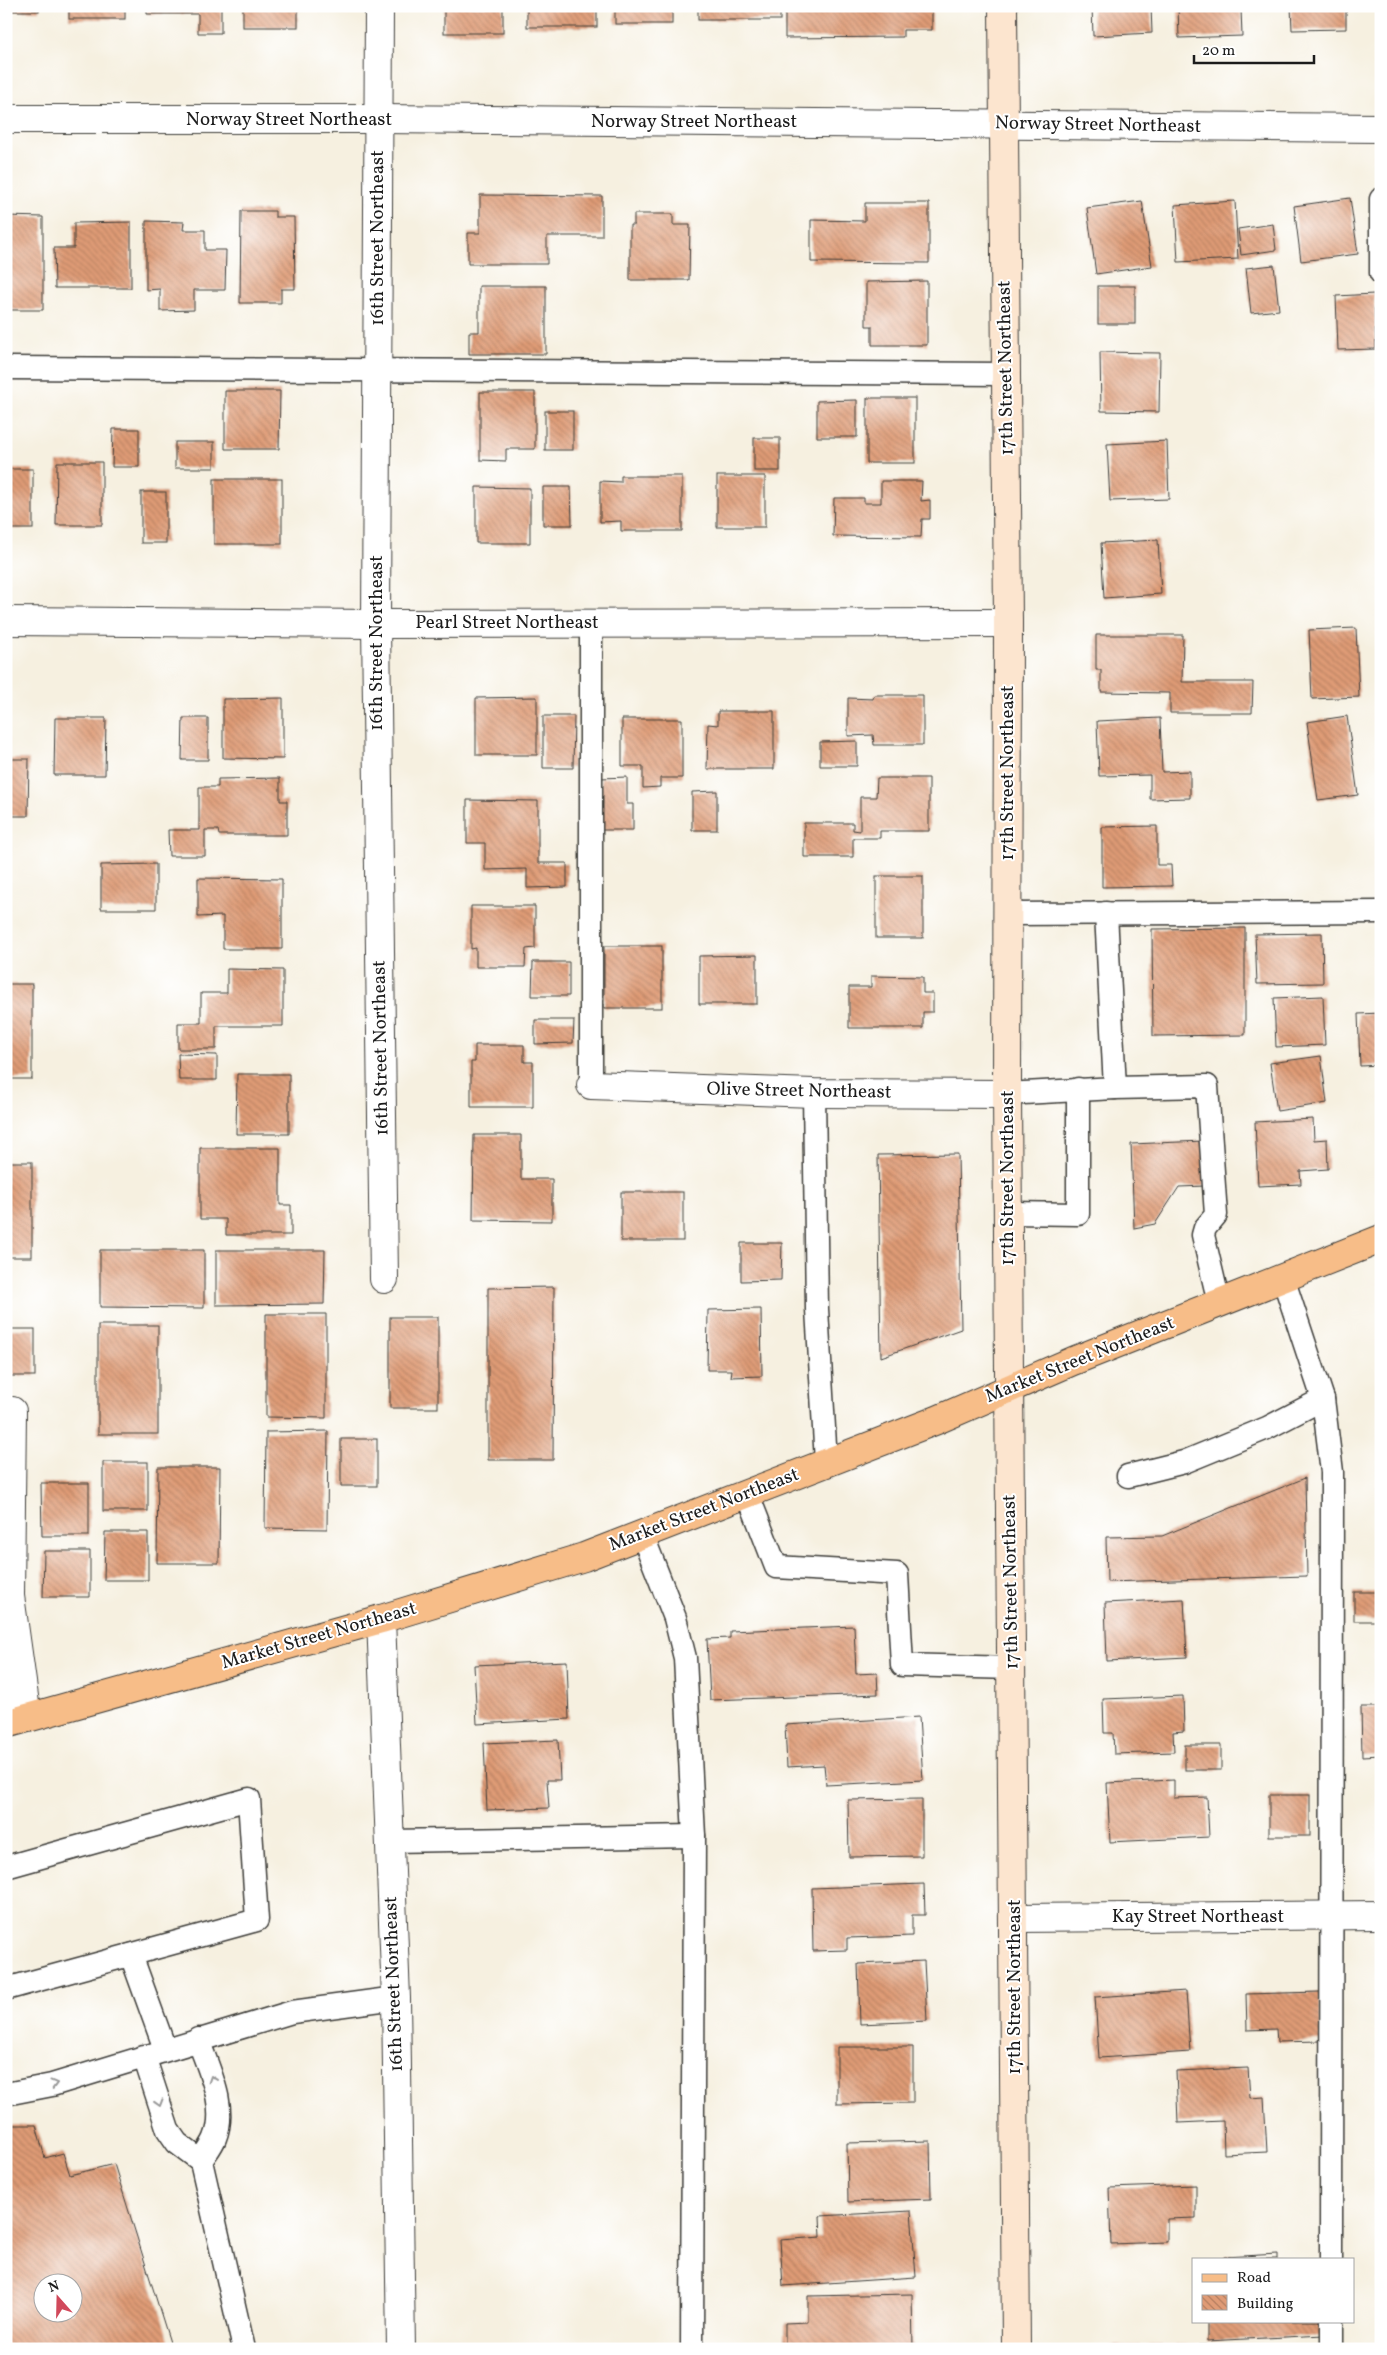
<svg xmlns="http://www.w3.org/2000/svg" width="1387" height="2355" viewBox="0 0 1387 2355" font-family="Vollkorn,serif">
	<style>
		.building { fill: url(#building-back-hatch); fill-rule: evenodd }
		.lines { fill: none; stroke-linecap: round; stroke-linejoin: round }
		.service-casing { stroke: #3d3c39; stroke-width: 25 }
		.minor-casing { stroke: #3d3c39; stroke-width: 30 }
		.secondary-casing { stroke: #3d3c39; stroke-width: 30 }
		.primary-casing { stroke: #3d3c39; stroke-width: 30 }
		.service { stroke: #fff; stroke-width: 22 }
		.minor { stroke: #fff; stroke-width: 28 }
		.secondary { stroke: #fce5cf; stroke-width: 28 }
		.primary { stroke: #f7bd88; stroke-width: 28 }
		.oneway { stroke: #999 }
		.labels { text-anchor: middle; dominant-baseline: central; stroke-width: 4; stroke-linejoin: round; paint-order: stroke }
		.street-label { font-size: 19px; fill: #1c1c1c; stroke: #fff }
	</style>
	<defs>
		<pattern id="building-back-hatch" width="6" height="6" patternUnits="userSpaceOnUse" patternTransform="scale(1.25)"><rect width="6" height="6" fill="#df9b76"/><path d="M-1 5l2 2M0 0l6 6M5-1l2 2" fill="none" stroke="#b47e60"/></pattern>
	</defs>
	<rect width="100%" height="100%" fill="#fff"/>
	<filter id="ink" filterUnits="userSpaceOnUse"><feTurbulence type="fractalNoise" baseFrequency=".02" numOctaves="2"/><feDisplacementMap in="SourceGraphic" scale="10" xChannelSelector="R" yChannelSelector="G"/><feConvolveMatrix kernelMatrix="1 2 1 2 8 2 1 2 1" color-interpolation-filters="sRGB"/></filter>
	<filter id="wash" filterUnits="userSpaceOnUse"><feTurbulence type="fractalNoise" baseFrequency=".0096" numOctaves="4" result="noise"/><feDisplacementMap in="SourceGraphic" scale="20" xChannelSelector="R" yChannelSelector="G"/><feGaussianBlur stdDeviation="1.12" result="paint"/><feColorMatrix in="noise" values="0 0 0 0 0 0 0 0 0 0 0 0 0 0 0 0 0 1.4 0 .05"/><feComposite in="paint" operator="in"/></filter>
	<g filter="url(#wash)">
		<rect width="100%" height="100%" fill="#f6f0e0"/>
		<g id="blocks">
			<g class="building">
				<rect x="6" y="6" width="33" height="5"/>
				<rect x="69" y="6" width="56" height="13"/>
				<path d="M147,6H221V33H198V14H147Z"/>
				<rect x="243" y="6" width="55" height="21"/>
				<rect x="444" y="6" width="59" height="27"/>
				<rect x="527" y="6" width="70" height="21"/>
				<rect x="615" y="6" width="57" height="18"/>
				<rect x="698" y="6" width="82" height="14"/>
				<path d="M785,6H932V30H903V37L785,38Z"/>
				<path d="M1092,6H1151L1152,33L1093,36Z"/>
				<path d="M1178,6H1263V9H1241L1242,36L1179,38Z"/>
				<path d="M1291,6H1346V29L1292,30Z"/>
				<path d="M480,195L602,196V236H547V264H468V233H480Z"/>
				<path d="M1350,198L1358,254L1301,261L1294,206Z"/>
				<path d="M1142,201L1152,266L1096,274L1087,208Z"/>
				<path d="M1235,201L1238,259L1178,262L1175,205Z"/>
				<path d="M865,203H929V263L811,262V220L865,221Z"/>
				<path d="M241,211H275V217H294L295,289H281V303H240Z"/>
				<path d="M634,214H673V225H690L689,280H630V225H634Z"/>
				<path d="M6,216L43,217V310H6Z"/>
				<path d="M146,221L184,222L183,230H205V250H226L225,290H194V310L160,311V289L146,290Z"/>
				<path d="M131,222V288H55L54,248H74V223Z"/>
				<path d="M1273,224L1276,250L1241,255L1238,229Z"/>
				<path d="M1274,265L1279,310L1251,313L1246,268Z"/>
				<path d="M927,281V345H872V326H866V282Z"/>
				<path d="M479,286H546V354H469V332H479Z"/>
				<rect x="1098" y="286" width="37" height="38"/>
				<path d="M1374,294L1376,349L1338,350L1336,296Z"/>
				<path d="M1100,352L1160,353L1159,412L1101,411Z"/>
				<path d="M225,391H280L279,449H225Z"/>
				<path d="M480,392H535V449H506V461L480,460Z"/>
				<rect x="867" y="398" width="48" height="65"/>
				<path d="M857,400V437H817V401Z"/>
				<rect x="545" y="411" width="28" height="39"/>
				<path d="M113,429H139V467H112Z"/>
				<rect x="754" y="438" width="26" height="33"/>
				<path d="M1167,441L1169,499L1110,501L1107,444Z"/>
				<rect x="175" y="442" width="39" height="26"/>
				<path d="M57,462H102V525H56Z"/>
				<rect x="6" y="469" width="27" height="60"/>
				<path d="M621,476H682V531H621V521L600,522V481L621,482Z"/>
				<rect x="717" y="476" width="48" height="51"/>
				<rect x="214" y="479" width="68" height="65"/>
				<path d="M881,481H922L921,501L930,500V519H922L921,537L833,536L834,498H864V503H881Z"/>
				<path d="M476,487L530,488V543H476Z"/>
				<path d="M543,487H571L572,525H543Z"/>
				<rect x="141" y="492" width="25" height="51"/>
				<path d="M1158,540L1161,594L1104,598L1101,543Z"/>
				<path d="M1356,628L1359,697L1312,699L1309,630Z"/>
				<path d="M1096,635H1183L1182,682H1253L1252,713H1170V693L1101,692V670H1096Z"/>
				<path d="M874,695H923V745H874L873,735L848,736V698L873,699Z"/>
				<path d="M537,697V755H476V698Z"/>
				<path d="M283,698V759L223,758V699Z"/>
				<path d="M718,711H774V769H707L708,724L718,725Z"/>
				<path d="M543,716H574L573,768H543Z"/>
				<path d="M1347,716L1358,795L1318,800L1307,722Z"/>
				<path d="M55,718H106L105,775H54Z"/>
				<path d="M183,718H208V760H182Z"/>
				<path d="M1160,718L1162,772L1190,771V798L1150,799V775L1099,776L1097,721Z"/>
				<path d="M622,719H682V778H660V787L643,788V766H622Z"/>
				<path d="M857,741V766H820V742Z"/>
				<path d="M6,759H29L28,816H6Z"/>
				<path d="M627,777V804H633V830H601V778Z"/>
				<path d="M280,778V801H287V835H219L218,830H205V856H169L168,830H199V787H218V779Z"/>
				<path d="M877,778H929V831H880V838H853V857H804V823H853V830L860,831V797H876Z"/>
				<path d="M717,791V830H692V792Z"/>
				<path d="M467,800L538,801V863H567V887L527,888V869L485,870V843H467Z"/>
				<path d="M1157,826V865H1171L1172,886L1102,887V827Z"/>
				<path d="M156,864V909H101V865Z"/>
				<rect x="876" y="876" width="47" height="62"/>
				<path d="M198,878L282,879V949H223V916L198,917Z"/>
				<path d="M471,906H535V948L526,949L525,967H476V948L471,949Z"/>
				<path d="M1245,928V1035L1153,1036L1152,929Z"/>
				<path d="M1322,933L1323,983L1257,984L1255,934Z"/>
				<rect x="604" y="946" width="58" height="62"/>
				<path d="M757,955V1004H699V956Z"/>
				<path d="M533,962H569V996H532Z"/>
				<path d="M227,969L283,970V1026H216V1049H178V1023H201V993H227Z"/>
				<path d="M871,976L923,977V993H933V1012H923V1028H849V987H871Z"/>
				<rect x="6" y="984" width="26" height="95"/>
				<path d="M1323,996L1325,1045L1276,1047L1274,998Z"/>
				<path d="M1381,1013V1065L1360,1066L1358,1014Z"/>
				<path d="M535,1020H574L573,1043L535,1044Z"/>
				<path d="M475,1045H524V1062H533V1107H471V1062H475Z"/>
				<path d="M178,1054L217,1055V1080H179Z"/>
				<path d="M1321,1056L1327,1103L1277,1111L1270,1063Z"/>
				<path d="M237,1074H289V1134H236Z"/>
				<path d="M1313,1119L1314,1140L1327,1139L1328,1169L1300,1171L1301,1184L1258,1186L1255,1122Z"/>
				<path d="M474,1135H521V1179H552V1221L473,1220Z"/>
				<path d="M1204,1141L1205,1186L1179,1187L1155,1224L1134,1228L1131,1144Z"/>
				<path d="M200,1148H280V1205H291V1235H226V1219H200Z"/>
				<path d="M958,1154L961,1329L881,1357L878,1155Z"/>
				<rect x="6" y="1162" width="26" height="95"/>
				<rect x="621" y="1192" width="62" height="49"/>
				<path d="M741,1243H782L781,1280L741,1281Z"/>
				<path d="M100,1250H204V1308L100,1307Z"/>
				<path d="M216,1250H325L324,1304L216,1305Z"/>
				<path d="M554,1287L553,1460H488V1288Z"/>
				<path d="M761,1309L762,1376L731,1377L732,1370H707L708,1310Z"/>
				<path d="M266,1314H326V1418L266,1417Z"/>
				<rect x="390" y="1317" width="48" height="91"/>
				<rect x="98" y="1325" width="60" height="109"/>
				<rect x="6" y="1329" width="29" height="47"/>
				<path d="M328,1431L327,1529L265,1528L266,1432Z"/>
				<rect x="341" y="1439" width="36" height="47"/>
				<rect x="103" y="1462" width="45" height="49"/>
				<path d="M158,1467H220L219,1563H157Z"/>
				<path d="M1305,1478L1307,1576L1107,1582L1106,1537L1162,1536Z"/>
				<path d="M41,1483H89V1536H42Z"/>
				<path d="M105,1532H148V1580H104Z"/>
				<path d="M44,1551H90V1597H43Z"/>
				<rect x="1354" y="1592" width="27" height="29"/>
				<path d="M1184,1599L1187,1657L1107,1661L1105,1603Z"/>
				<path d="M854,1626L856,1674L877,1673L878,1694L710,1700L707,1639L730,1638V1631Z"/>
				<path d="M567,1661L569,1719L477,1724L474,1665Z"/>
				<path d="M1183,1696L1184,1731L1173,1732L1174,1752L1114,1754L1113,1733H1104L1103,1699Z"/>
				<path d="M1361,1707H1381V1755L1362,1756Z"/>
				<path d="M919,1717L923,1780L826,1785L824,1765L787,1767L785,1725Z"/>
				<path d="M558,1740L560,1780H547L549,1808L487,1810L484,1743Z"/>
				<rect x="1185" y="1745" width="36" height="25"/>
				<path d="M1174,1780V1798L1207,1797L1209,1837L1110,1842L1107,1783Z"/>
				<rect x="1269" y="1795" width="41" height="41"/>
				<path d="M922,1799V1856L849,1857L848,1800Z"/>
				<path d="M924,1884L925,1915H912V1936L847,1938V1950L813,1951L812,1888Z"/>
				<path d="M924,1961L927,2021L860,2024L858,1964Z"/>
				<path d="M1186,1991L1190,2052L1099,2058L1095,1997Z"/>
				<path d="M1320,1992L1321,2041L1277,2042L1276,2029L1247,2030L1246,1994Z"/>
				<path d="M837,2047H913V2103L837,2104Z"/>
				<path d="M1248,2068L1250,2098L1264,2097L1267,2152L1224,2154L1223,2121L1178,2123L1176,2071Z"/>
				<path d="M6,2125H36L45,2158L63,2153L70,2175L114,2164L172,2349H6ZM42,2282H72V2312H42Z"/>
				<path d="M930,2141L931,2199L848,2202L847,2143Z"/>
				<path d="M1196,2185V2218L1167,2219V2242L1111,2244L1109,2188Z"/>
				<path d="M911,2211L916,2277L783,2286L780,2240L821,2237L820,2216Z"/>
				<path d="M1278,2254V2259H1224V2257Z"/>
				<path d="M912,2294L913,2349H785V2323L808,2322V2296Z"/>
				<path d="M1207,2321H1323L1324,2335L1207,2341Z"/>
				<path d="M1218,2345V2349H1110V2346Z"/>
			</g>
		</g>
	</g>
	<g filter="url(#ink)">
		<use href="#blocks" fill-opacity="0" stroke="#3d3c39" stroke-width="1"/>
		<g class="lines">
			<defs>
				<g id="service">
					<path d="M1381,199V273"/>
					<path d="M6,368L1006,374"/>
					<path d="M1008,914L1381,912"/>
					<path d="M591,1085V623"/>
					<path d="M1115,1088L1207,1086L1216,1215L1205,1228L1203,1235L1219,1303"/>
					<path d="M814,1093L817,1309L826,1462"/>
					<path d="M1007,1094L1115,1088L1106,913"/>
					<path d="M1008,1213L1078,1214V1089"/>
					<path d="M1283,1278L1323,1399L1332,1472L1331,2259"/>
					<path d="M1128,1476L1184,1462L1267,1428L1323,1399"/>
					<path d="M748,1495L776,1567L897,1574L902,1665L1012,1668"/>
					<path d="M642,1534L675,1618L685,1658L694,1836L692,2349"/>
					<path d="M390,1841L694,1836"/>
					<path d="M6,1867L249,1799L257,1920L6,1989"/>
					<path d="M131,1955L165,2049"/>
					<path d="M144,2056L168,2130L177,2143L201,2161C205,2154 212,2146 215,2138C228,2106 208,2069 198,2039"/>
					<path d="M6,2094L52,2085L292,2012L396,1998"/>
					<path d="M201,2161L244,2349"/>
					<path d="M1332,2321V2349"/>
				</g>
				<g id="minor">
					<path d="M379,6L376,624L384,1279"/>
					<path d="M6,119H379L1381,128"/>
					<path d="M6,621L376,624L1008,623"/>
					<path d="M591,1085L814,1093L1007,1094"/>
					<path d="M12,1411L10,1596L27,1718"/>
					<path d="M381,1619L396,1998L401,2349"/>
					<path d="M1015,1918L1381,1915"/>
				</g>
				<path id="secondary" d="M1003,6L1008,623L1007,1094L1016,2349"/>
				<path id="primary" d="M6,1724L381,1619L584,1557L937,1420L1073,1361L1381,1239"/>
			</defs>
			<use href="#service" class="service-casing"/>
			<use href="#minor" class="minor-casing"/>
			<use href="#secondary" class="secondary-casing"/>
			<use href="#primary" class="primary-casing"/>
			<use href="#service" class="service"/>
			<use href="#minor" class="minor"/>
			<use href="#secondary" class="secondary"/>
			<use href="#primary" class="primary"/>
		</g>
		<defs><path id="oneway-chevron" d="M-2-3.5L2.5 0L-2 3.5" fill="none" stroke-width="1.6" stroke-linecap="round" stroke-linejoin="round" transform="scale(1.25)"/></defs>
		<g class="oneway">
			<use href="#oneway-chevron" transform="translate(212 2079) rotate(-109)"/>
			<use href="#oneway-chevron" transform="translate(54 2084) rotate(-15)"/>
			<use href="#oneway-chevron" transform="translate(159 2103) rotate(73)"/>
		</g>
	</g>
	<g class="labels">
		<g class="street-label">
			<text x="289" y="120">Norway Street Northeast</text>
			<text x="694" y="122">Norway Street Northeast</text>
			<text transform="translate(1098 125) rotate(1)">Norway Street Northeast</text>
			<text transform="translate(378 238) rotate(-90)">16th Street Northeast</text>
			<text transform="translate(1006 368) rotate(-91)">17th Street Northeast</text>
			<text x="507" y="623">Pearl Street Northeast</text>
			<text transform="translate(377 643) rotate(-90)">16th Street Northeast</text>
			<text transform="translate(1008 773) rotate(-90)">17th Street Northeast</text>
			<text transform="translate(381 1048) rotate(-91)">16th Street Northeast</text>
			<text transform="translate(799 1091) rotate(1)">Olive Street Northeast</text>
			<text transform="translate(1008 1178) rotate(-90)">17th Street Northeast</text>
			<text transform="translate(1080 1360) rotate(-22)">Market Street Northeast</text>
			<text transform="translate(704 1510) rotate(-21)">Market Street Northeast</text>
			<text transform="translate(1011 1582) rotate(-91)">17th Street Northeast</text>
			<text transform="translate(319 1636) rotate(-16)">Market Street Northeast</text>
			<text x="1198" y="1917">Kay Street Northeast</text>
			<text transform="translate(394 1984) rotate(-92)">16th Street Northeast</text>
			<text transform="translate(1015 1987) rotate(-90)">17th Street Northeast</text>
		</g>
	</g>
	<rect width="1387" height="2355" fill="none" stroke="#fff" stroke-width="25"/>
	<rect x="1192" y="2258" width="162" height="65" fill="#ffffff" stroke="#a4a4a4"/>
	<rect x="1202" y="2274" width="25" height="8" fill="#f7bd88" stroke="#a4a4a4"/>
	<text x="1237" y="2282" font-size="15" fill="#1c1c1c">Road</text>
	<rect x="1202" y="2295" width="25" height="15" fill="url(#building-back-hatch)" stroke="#a4a4a4"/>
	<text x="1237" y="2308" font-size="15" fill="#1c1c1c">Building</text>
	<g transform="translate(58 2298) rotate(340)"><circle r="24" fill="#ffffff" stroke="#a4a4a4"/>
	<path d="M0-4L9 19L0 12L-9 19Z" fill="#d1495b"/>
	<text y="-8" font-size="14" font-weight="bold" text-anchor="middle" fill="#1c1c1c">N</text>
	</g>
	<path d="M1194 55v8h120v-8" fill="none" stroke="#1c1c1c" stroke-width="2.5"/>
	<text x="1202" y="55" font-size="15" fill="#1c1c1c" stroke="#ffffff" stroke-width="4" paint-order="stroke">20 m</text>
</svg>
